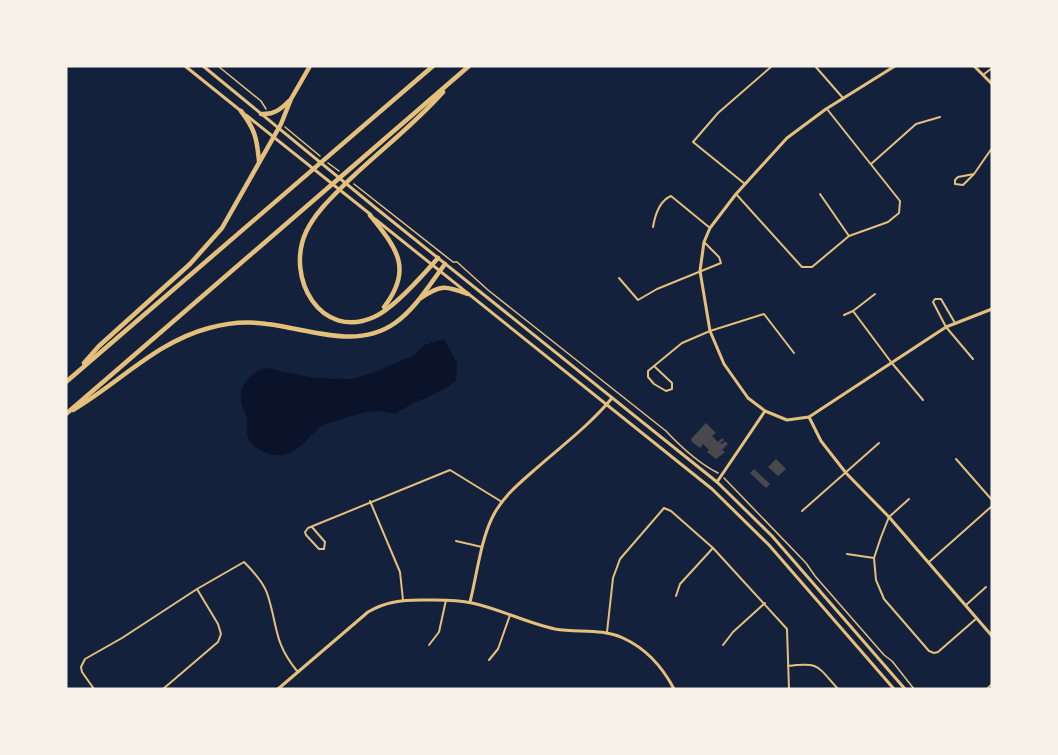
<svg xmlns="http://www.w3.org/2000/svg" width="1058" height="755" viewBox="0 0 1058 755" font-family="'Archivo Narrow',sans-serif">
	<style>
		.water { fill: #0b132b }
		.building { fill: #48494c }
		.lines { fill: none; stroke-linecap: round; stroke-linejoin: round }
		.path { stroke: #e5c07b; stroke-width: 1.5 }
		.minor { stroke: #e5c07b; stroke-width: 2 }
		.tertiary { stroke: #e5c07b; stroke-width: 3 }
		.secondary { stroke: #e5c07b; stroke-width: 3 }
		.motorway { stroke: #e5c07b; stroke-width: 4.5 }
	</style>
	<rect width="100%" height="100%" fill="#14213d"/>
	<path class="water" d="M444,339L457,363L456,381C436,396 415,400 395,414C372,409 362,412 341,420C334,422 325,423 319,428C307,438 299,452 283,455C271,457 251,449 248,437C246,432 248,425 247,419C246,414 244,411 242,406C237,388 249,372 266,368L315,378L352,379L375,372L414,355L424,345Z"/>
	<g class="building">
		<path d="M706,423L716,433L712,436L718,442L722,438L724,440L720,443L722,444L725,441L728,444L722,450L725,452L716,459L707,452L709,450L703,444L700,448L692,442L691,439Z"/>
		<path d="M776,459L786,469L778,476L768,467Z"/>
		<path d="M754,469L770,484L766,488L750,473Z"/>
	</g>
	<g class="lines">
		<g class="path">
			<path d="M218,66L261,101L266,109"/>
			<path d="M285,127L320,156"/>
			<path d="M328,163L339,171"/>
			<path d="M354,184L453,262H457L488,290L666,431C681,447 698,463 718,473"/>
			<path d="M724,478L806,563L815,576L884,655L892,661L914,689"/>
		</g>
		<g class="minor">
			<path d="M815,66L843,98"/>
			<path d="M983,75L992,68"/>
			<path d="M871,164L916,124L940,117"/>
			<path d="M974,174L958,177L955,180V184L963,185L974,174L992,148"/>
			<path d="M745,184L693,142L718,113L772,66"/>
			<path d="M736,194L802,267H812L849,236L888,222L899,213L900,201L827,109"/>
			<path d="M820,194L849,236"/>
			<path d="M653,227C655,215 659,201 671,196L710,228"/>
			<path d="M619,278L638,300L657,289L721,263L719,257L704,242"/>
			<path d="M853,311L891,362L923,400"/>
			<path d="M844,315L853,311L875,294"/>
			<path d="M955,323L941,299H935L933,302L946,327L973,359"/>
			<path d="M654,366L648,371V377L654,384L666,391L672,389V383L654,366L682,343L710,331L764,314L794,353"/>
			<path d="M956,459L992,500"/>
			<path d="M909,499L889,517L881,537L874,558L876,580L884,599L929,651L934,653L938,652L977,618"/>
			<path d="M370,501L400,572L403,600"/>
			<path d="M802,511L879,443"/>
			<path d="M312,527L325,542L324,549H319L306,535L305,532L308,528L450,470L502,502"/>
			<path d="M456,541L482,547"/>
			<path d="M847,554L874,558"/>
			<path d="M929,562L992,506"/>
			<path d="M676,596L680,584L713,548"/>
			<path d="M966,605L986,587"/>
			<path d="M607,632L613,578L620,559L664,508L671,511L713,548L787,629L789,689"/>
			<path d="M429,645L439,632L446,600"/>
			<path d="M723,645L733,632L765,603"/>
			<path d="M489,660L498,649L510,615"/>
			<path d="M788,666C820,662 817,666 838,689"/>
			<path d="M94,689L82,672L81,667L85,659L122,638L197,589L244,562C252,570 263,582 267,593C278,625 273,642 297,671"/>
			<path d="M163,689L218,642L221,634L218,624L197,589"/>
			<path d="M987,689L992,684"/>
		</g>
		<g class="tertiary">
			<path d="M895,66L826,109L787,138L736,194L710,228L704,242L700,271L710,331L724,364L748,398L765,411L787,420L809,417L946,327L992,309"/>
			<path d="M974,66L992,84"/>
			<path d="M809,417L821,441L846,473L889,517L992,636"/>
			<path d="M717,482L765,411"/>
			<path d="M470,602C477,575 480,543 492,518C501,499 516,486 531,473C559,448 589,426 612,398"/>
			<path d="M278,689L368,612C385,602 401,600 421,600C438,600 455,599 472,603C500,609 527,623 555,629C578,633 601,628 623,638C647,649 662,666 674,689"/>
		</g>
		<g class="secondary">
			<path d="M185,66L241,111"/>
			<path d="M203,66L377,209L717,482L772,536L905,689"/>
			<path d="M246,115L370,214"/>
			<path d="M375,219L712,489L769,545L894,689"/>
		</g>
		<g class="motorway">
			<path d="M241,111C255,129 257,139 259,161"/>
			<path d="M261,114C274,115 281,109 289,101"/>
			<path d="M370,215C396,248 414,268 384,307"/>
			<path d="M438,258C423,275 394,308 374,317C321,341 285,278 306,232C315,213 331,198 346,183C378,152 414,125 443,92"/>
			<path d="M421,298C441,284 446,286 468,294"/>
			<path d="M84,363L99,346L190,264L222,228L281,124L291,99L310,66"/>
			<path d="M66,382L433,66"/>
			<path d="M73,410C119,383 156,342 209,328C227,323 248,321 267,324C310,329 357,350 395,323C416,308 430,284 445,264"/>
			<path d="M66,414L469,66"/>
		</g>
	</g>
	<rect width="1058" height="755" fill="none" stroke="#f6f1e7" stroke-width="135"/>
</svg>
